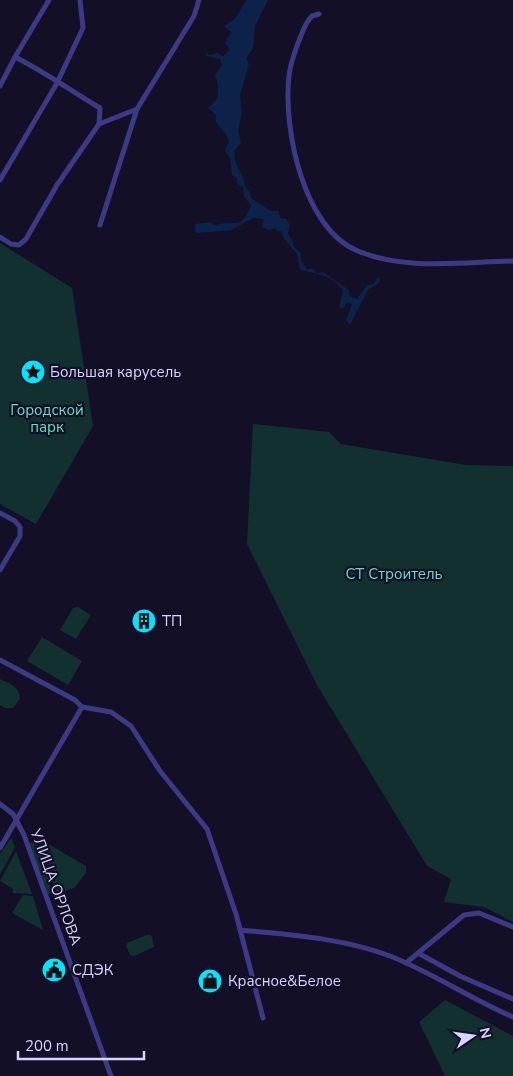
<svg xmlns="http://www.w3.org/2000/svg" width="513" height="1076" viewBox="0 0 513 1076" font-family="'Nunito Sans',sans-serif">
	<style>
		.green { fill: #12302f }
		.water { fill: #0c2248 }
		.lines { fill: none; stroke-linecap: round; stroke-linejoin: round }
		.street { stroke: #3d3a85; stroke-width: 5 }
		.labels { text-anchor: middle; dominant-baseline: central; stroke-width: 4.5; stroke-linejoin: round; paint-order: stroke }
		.poi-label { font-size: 15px; fill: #d9d4ff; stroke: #130f26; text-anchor: start }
		.park-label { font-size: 15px; fill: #5fe0c0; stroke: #130f26 }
		.street-label { font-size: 15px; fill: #d9d4ff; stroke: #130f26 }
	</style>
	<rect width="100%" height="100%" fill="#130f26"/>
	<g class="green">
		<path d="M0,243L72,288L93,426L36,524L0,504Z"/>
		<path d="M253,424L329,432L341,444L466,465L513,466V922L484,907L444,902L451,879L427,866L317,685L247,544Z"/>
		<path d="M78,607L91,615L76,639L60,630L73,608Z"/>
		<path d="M42,637L82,661L68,685L27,661Z"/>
		<path d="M0,679C10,684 20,687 20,699L13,708H5L0,705Z"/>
		<path d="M11,838L15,847L0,875V854Z"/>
		<path d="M38,838L86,866V873L74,888L57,893Z"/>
		<path d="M35,841L53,892L48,894L29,843Z"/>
		<path d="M16,851L32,894L13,893V889L0,881Z"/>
		<path d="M23,895L33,896L43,930L12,913Z"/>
		<path d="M149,934L152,937L154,947L134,956L130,955L126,946L127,943Z"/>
		<path d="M445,1000L513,1036V1076H445L419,1022Z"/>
	</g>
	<path class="water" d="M246,0H268L255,26L253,49L246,58L249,64L240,95L242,112L238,130L241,143L235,150C232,168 245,171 245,187L250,192L251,198L271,211H279L280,218L286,219L290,225L288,234L293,242L294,247L301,253V260L307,269L312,268L317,273L323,272L349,290L350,296L357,299L367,285L373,284L377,278H380L379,283L368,290L350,325L346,320L352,304L347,303L343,309L339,307L343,291C333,275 316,273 300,270L297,254L283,237L282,231L278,232L275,228L269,230L262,227L264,219L253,218L232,230L197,233L195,231V224L210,222L216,226C229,217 241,234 251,205L244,197L243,187L238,185L237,178L232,175L230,158L225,150L229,142L227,136L216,122V115L208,108L218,98V85L215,75L222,65L220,59L206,56V53L210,55L217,53L223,56L230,50L225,43L231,32L224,26L235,19Z"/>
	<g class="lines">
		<g class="street">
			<path d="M319,14L312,16C304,24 302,34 298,43C294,54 290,65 289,76C283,128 303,229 358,251C406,271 463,262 513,261"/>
			<path d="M0,86L15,57L49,0"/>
			<path d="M99,124L137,109L194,16L199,0"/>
			<path d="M0,180L57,83L83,28L80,0"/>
			<path d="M100,225L137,109"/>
			<path d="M0,237L11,244L19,245L26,239L57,185L99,124L100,108C71,91 45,72 15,57"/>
			<path d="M0,513L15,521L20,527V536L0,570"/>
			<path d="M0,660L75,700L82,707"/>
			<path d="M82,707L111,712L131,726L160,771L207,829L236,914L263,1018"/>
			<path d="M0,804L13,814L24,835L111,1076"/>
			<path d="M0,848L82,707"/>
			<path d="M240,930C290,935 343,938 390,956C431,972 471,999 513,1017"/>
			<path d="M418,953L460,976L513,999"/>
			<path d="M406,963L464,915L479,913L513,927"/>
		</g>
	</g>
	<defs>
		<symbol id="sight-disc" viewBox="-11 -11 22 22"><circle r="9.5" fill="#00e5ff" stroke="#130f26"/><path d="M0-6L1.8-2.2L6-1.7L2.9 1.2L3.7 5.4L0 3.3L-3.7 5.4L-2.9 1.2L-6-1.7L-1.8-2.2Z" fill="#111"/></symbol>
		<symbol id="building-disc" viewBox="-11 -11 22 22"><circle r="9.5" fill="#00e5ff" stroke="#130f26"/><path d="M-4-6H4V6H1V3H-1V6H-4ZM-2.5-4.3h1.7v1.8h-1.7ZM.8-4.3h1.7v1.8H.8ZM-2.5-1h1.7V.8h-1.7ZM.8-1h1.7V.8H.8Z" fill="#111"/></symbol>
		<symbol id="civic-disc" viewBox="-11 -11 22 22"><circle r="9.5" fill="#00e5ff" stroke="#130f26"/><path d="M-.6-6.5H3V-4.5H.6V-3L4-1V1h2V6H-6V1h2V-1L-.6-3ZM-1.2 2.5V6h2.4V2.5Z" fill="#111"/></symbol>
		<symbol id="shop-disc" viewBox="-11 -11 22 22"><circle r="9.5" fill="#00e5ff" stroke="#130f26"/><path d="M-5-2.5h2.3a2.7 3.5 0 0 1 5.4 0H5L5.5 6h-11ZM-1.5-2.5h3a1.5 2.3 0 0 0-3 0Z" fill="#111"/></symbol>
	</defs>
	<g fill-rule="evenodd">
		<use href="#sight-disc" x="19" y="358" width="28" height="28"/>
		<use href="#building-disc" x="130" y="607" width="28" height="28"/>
		<use href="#civic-disc" x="40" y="956" width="28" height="28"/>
		<use href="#shop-disc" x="196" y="967" width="28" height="28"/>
	</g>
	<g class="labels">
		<g class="poi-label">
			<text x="50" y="372">Большая карусель</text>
			<text x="162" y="621">ТП</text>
			<text x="72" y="970">СДЭК</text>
			<text x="228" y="981">Красное&amp;Белое</text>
		</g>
		<g class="park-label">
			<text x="47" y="410">Городской<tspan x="47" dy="17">парк</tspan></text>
			<text x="394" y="574">СТ Строитель</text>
		</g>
		<g class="street-label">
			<text transform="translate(56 887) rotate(70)">УЛИЦА ОРЛОВА</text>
		</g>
	</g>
	<g transform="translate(473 1036) rotate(77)" stroke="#130f26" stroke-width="4" paint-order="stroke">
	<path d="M0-4L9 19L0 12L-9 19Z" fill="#d9d4ff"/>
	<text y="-8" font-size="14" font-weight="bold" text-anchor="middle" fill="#d9d4ff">N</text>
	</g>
	<path d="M18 1051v8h126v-8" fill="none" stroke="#d9d4ff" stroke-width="2.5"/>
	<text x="25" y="1051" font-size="15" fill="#d9d4ff" stroke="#130f26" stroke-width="4" paint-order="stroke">200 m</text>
</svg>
